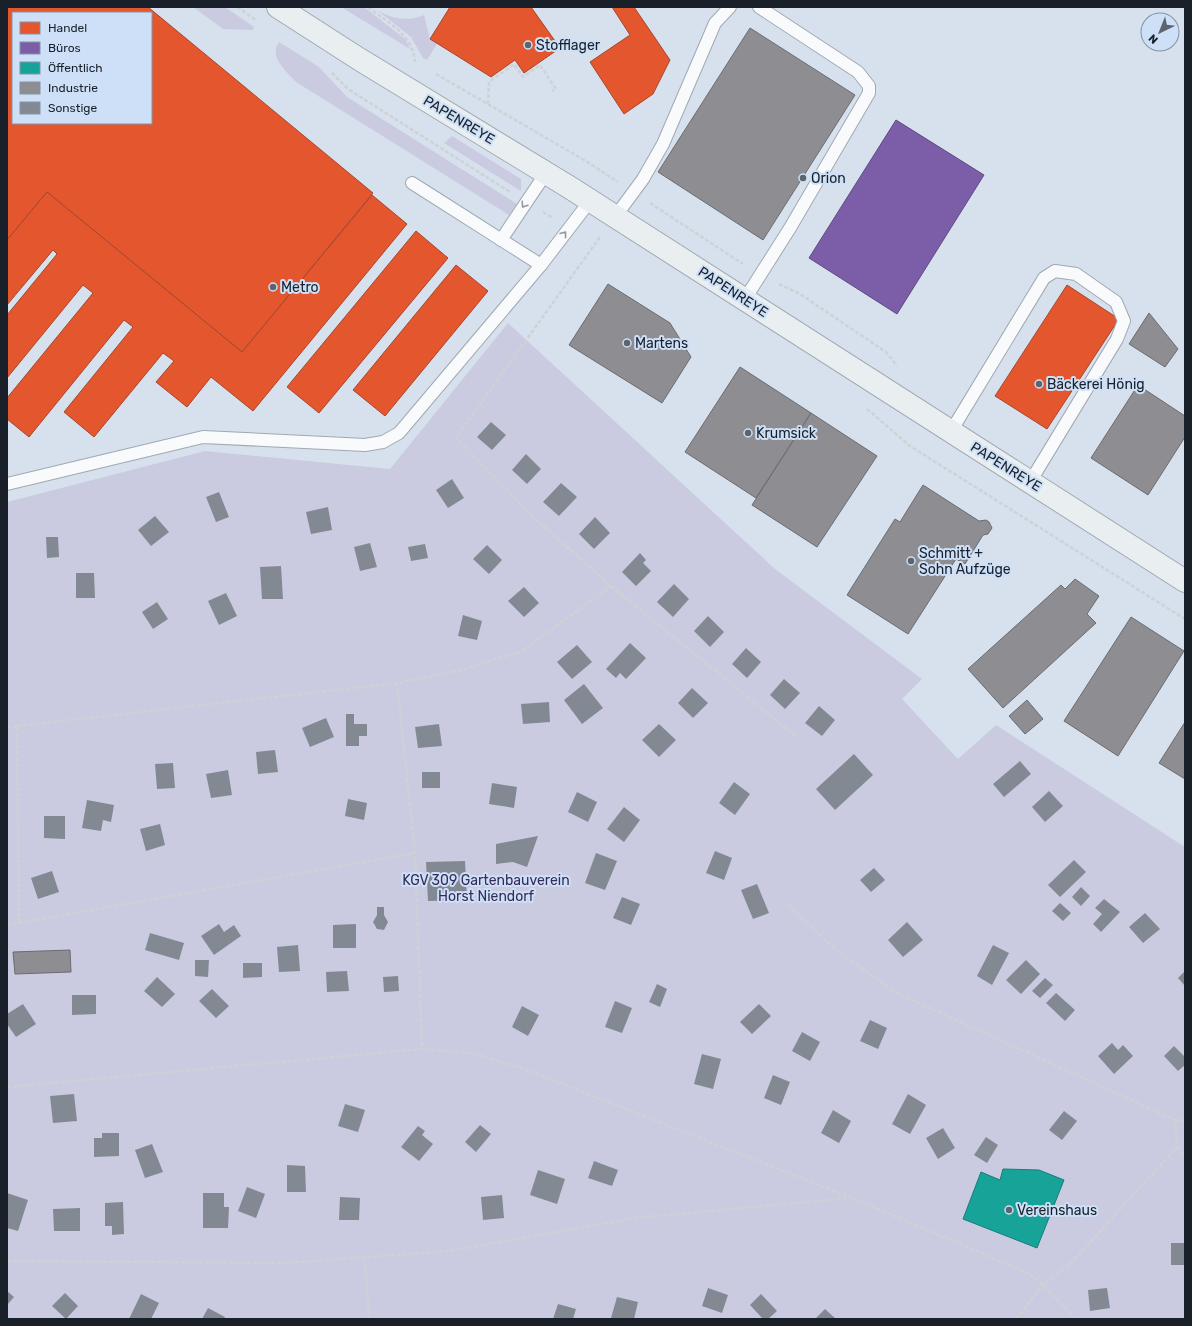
<svg xmlns="http://www.w3.org/2000/svg" width="1192" height="1326" viewBox="0 0 1192 1326" font-family="Rubik,sans-serif">
	<style>
		.green { fill: #cacbe0; fill-rule: evenodd }
		.shops { fill: #e4572e; stroke: #a7462c; fill-rule: evenodd }
		.offices { fill: #7b5ea7; stroke: #5e4b81 }
		.public { fill: #17a398; stroke: #187c77 }
		.industry { fill: #8d8d92; stroke: #6a6c72 }
		.building { fill: #838993 }
		.lines { fill: none; stroke-linecap: round; stroke-linejoin: round }
		.lane-casing { stroke: #a1a8b2; stroke-width: 14 }
		.secondary-casing { stroke: #a1a8b2; stroke-width: 24 }
		.path { stroke: #ced2d5; stroke-width: 2.5; stroke-dasharray: 4 2; stroke-linecap: butt }
		.lane { stroke: #f9fafc; stroke-width: 12 }
		.secondary { stroke: #e9eef1; stroke-width: 22 }
		.oneway { stroke: #94989d }
		.poi-dot { fill: #5c646e; stroke: #cde0f8; stroke-width: 1.5 }
		.labels { text-anchor: middle; dominant-baseline: central; stroke-width: 4; stroke-linejoin: round; paint-order: stroke }
		.poi-label { font-size: 14px; fill: #192029; stroke: #cde0f8; text-anchor: start }
		.street-label { font-size: 14px; fill: #192029; stroke: #cde0f8 }
		.park-label { font-size: 14px; fill: #392b59; stroke: #cde0f8 }
	</style>
	<rect width="100%" height="100%" fill="#d7e1ee"/>
	<g class="green">
		<path d="M193,7H225L254,27L253,30L223,29Z"/>
		<path d="M341,7H364L405,39L410,49Z"/>
		<path d="M377,10C392,19 408,22 424,15L430,39L437,44L427,60L423,58L411,37Z"/>
		<path d="M279,42L319,67L347,97L517,204L509,215L296,82C287,72 268,57 279,42Z"/>
		<path d="M452,136L521,179V191L444,143Z"/>
		<path d="M508,323L775,569L922,679L902,699L958,759L996,725L1185,847V1319H7V502L205,451L390,469ZM1004,1169L1039,1170L1064,1180L1037,1248L963,1219L981,1173L1000,1180Z"/>
	</g>
	<g class="shops">
		<path d="M7,7H148L373,193L242,352L47,192L7,240ZM13,13H151V123H13Z"/>
		<path d="M450,7H531L560,48L524,73L515,60L491,77L430,39Z"/>
		<path d="M612,7H634L670,60L653,94L624,114L590,62L630,35Z"/>
		<path d="M47,192L242,352L372,195L407,224L253,411L211,377L187,407L156,382L174,361L163,353L94,437L64,412L133,327L124,320L29,437L7,419V398L93,293L83,285L7,378V315L57,254L53,250L7,305V240Z"/>
		<path d="M416,231L448,258L319,413L287,387Z"/>
		<path d="M456,265L488,291L385,416L353,390Z"/>
		<path d="M1067,285L1119,319L1047,429L995,396Z"/>
	</g>
	<path class="offices" d="M896,120L984,175L897,314L809,258Z"/>
	<path class="public" d="M1003,1169L1039,1170L1064,1180L1037,1248L963,1219L981,1172L1000,1180Z"/>
	<g class="industry">
		<path d="M750,28L855,95L763,240L658,172Z"/>
		<path d="M608,284L670,323L691,357L662,403L569,345Z"/>
		<path d="M1149,313L1178,349L1165,367L1129,344Z"/>
		<path d="M740,367L811,413L756,498L685,452Z"/>
		<path d="M1138,385L1185,416V437L1148,495L1091,458Z"/>
		<path d="M811,413L877,456L817,547L752,505Z"/>
		<path d="M923,485L979,521L986,520L989,522L992,528L988,534L983,535L965,564L956,559L908,634L847,595L895,519L900,522Z"/>
		<path d="M1075,579L1099,596L1087,614L1096,623L1003,708L968,669L1061,585L1065,589Z"/>
		<path d="M1131,617L1184,651L1118,756L1064,721Z"/>
		<path d="M1027,700L1043,719L1025,734L1009,716Z"/>
		<path d="M1185,722V779L1159,763Z"/>
		<path d="M70,950L71,972L15,974L13,952Z"/>
	</g>
	<g class="building">
		<path d="M491,422L506,435L492,450L477,437Z"/>
		<path d="M526,454L541,469L527,484L512,470Z"/>
		<path d="M452,479L464,498L448,508L436,490Z"/>
		<path d="M561,483L577,497L559,516L543,502Z"/>
		<path d="M219,492L229,517L216,522L206,497Z"/>
		<path d="M328,507L332,530L311,534L306,512Z"/>
		<path d="M155,516L169,532L151,546L138,530Z"/>
		<path d="M595,517L610,533L594,549L579,534Z"/>
		<path d="M46,537H58L59,557L47,558Z"/>
		<path d="M370,543L377,567L360,571L354,547Z"/>
		<path d="M425,544L428,558L411,561L408,547Z"/>
		<path d="M487,545L502,560L489,574L473,559Z"/>
		<path d="M640,553L646,560L643,563L651,571L636,586L622,572Z"/>
		<path d="M281,566L283,599H262L260,567Z"/>
		<path d="M76,573H94L95,598H76Z"/>
		<path d="M674,584L689,599L673,617L657,602Z"/>
		<path d="M524,587L539,603L524,617L508,601Z"/>
		<path d="M226,593L237,616L219,625L208,601Z"/>
		<path d="M157,602L168,619L153,629L142,612Z"/>
		<path d="M463,615L482,621L477,640L458,636Z"/>
		<path d="M708,616L724,632L710,647L694,631Z"/>
		<path d="M630,643L646,658L626,679L620,673L616,678L606,669Z"/>
		<path d="M577,645L592,662L572,679L557,662Z"/>
		<path d="M746,648L761,662L747,678L732,664Z"/>
		<path d="M784,679L800,693L785,709L770,695Z"/>
		<path d="M584,684L603,708L582,724L564,700Z"/>
		<path d="M692,688L708,703L693,718L678,703Z"/>
		<path d="M549,702L550,722L523,724L521,704Z"/>
		<path d="M819,706L835,720L822,736L805,723Z"/>
		<path d="M346,714H354V724H367V736H359V746H346Z"/>
		<path d="M326,718L334,737L310,747L302,728Z"/>
		<path d="M439,724L442,746L418,748L415,727Z"/>
		<path d="M659,724L676,740L659,757L642,740Z"/>
		<path d="M275,750L278,772L258,774L256,752Z"/>
		<path d="M854,754L873,775L835,810L816,789Z"/>
		<path d="M1020,761L1031,774L1004,797L993,784Z"/>
		<path d="M173,763L175,788L157,789L155,764Z"/>
		<path d="M228,770L232,795L211,798L206,774Z"/>
		<rect x="422" y="772" width="18" height="16"/>
		<path d="M734,782L750,794L735,815L719,803Z"/>
		<path d="M492,783L517,787L514,808L489,804Z"/>
		<path d="M1049,791L1063,806L1045,822L1032,807Z"/>
		<path d="M577,792L597,802L588,822L568,812Z"/>
		<path d="M348,799L367,803L364,820L345,816Z"/>
		<path d="M87,800L114,805L111,822L103,820L101,831L82,828Z"/>
		<path d="M624,807L640,820L624,842L607,829Z"/>
		<path d="M44,816H65V839L44,838Z"/>
		<path d="M160,824L165,845L146,851L140,829Z"/>
		<path d="M538,836L527,867L513,862L496,864V844Z"/>
		<path d="M715,851L732,858L724,880L706,873Z"/>
		<path d="M596,853L617,861L605,890L585,883Z"/>
		<path d="M1074,860L1086,872L1060,897L1048,885Z"/>
		<path d="M465,861L467,900L428,901L426,862Z"/>
		<path d="M874,868L885,880L871,892L860,880Z"/>
		<path d="M52,871L59,892L38,899L31,878Z"/>
		<path d="M757,884L769,913L753,919L741,890Z"/>
		<path d="M1081,887L1090,896L1081,906L1072,897Z"/>
		<path d="M622,897L640,904L631,925L613,918Z"/>
		<path d="M1104,899L1120,912L1101,932L1093,924L1102,914L1095,908Z"/>
		<path d="M1060,903L1071,913L1063,921L1052,911Z"/>
		<path d="M377,907H384V915L388,922L384,930L377,929L373,922L377,915Z"/>
		<path d="M1145,913L1160,929L1143,943L1129,927Z"/>
		<path d="M907,922L923,940L903,957L888,940Z"/>
		<path d="M219,924L224,932L234,925L241,936L214,955L201,936Z"/>
		<path d="M356,924V948H333V925Z"/>
		<path d="M150,933L184,943L179,960L145,950Z"/>
		<path d="M298,945L300,971L279,972L277,947Z"/>
		<path d="M993,945L1009,953L992,985L977,976Z"/>
		<path d="M195,960H209L208,977L195,976Z"/>
		<path d="M1026,960L1040,974L1021,994L1006,980Z"/>
		<path d="M243,963H262V977L243,978Z"/>
		<path d="M347,971L349,991L327,992L326,972Z"/>
		<path d="M1185,971V986L1178,978Z"/>
		<path d="M398,976L399,991L384,992L383,977Z"/>
		<path d="M157,977L175,994L162,1007L144,991Z"/>
		<path d="M1045,978L1053,985L1040,998L1032,991Z"/>
		<path d="M657,984L667,989L660,1007L649,1002Z"/>
		<path d="M212,989L229,1006L216,1018L199,1001Z"/>
		<path d="M1056,993L1075,1010L1065,1021L1046,1003Z"/>
		<path d="M72,995H96V1014L72,1015Z"/>
		<path d="M615,1001L632,1008L622,1033L605,1027Z"/>
		<path d="M23,1004L36,1024L16,1037L7,1024V1014Z"/>
		<path d="M759,1004L771,1016L752,1034L740,1022Z"/>
		<path d="M522,1006L539,1015L528,1036L512,1027Z"/>
		<path d="M870,1020L887,1028L878,1049L860,1041Z"/>
		<path d="M802,1032L820,1042L810,1061L792,1051Z"/>
		<path d="M1112,1043L1118,1050L1123,1045L1133,1056L1114,1074L1098,1056Z"/>
		<path d="M1174,1046L1185,1057V1065L1178,1071L1164,1056Z"/>
		<path d="M702,1054L721,1059L713,1089L694,1084Z"/>
		<path d="M773,1075L790,1082L781,1105L764,1098Z"/>
		<path d="M74,1094L77,1121L53,1123L50,1096Z"/>
		<path d="M908,1094L926,1105L910,1134L892,1124Z"/>
		<path d="M345,1104L365,1110L358,1132L338,1126Z"/>
		<path d="M833,1110L851,1121L839,1143L821,1133Z"/>
		<path d="M1064,1111L1077,1121L1062,1140L1049,1130Z"/>
		<path d="M480,1125L491,1134L476,1152L465,1142Z"/>
		<path d="M418,1126L425,1131L422,1135L433,1144L419,1161L401,1147Z"/>
		<path d="M943,1128L955,1148L938,1159L926,1138Z"/>
		<path d="M102,1133H119V1156L94,1157V1138H102Z"/>
		<path d="M986,1137L998,1145L987,1163L974,1155Z"/>
		<path d="M152,1144L163,1172L145,1178L135,1150Z"/>
		<path d="M594,1161L618,1170L612,1186L588,1178Z"/>
		<path d="M287,1165L305,1166L306,1192H287Z"/>
		<path d="M538,1170L565,1179L557,1204L530,1195Z"/>
		<path d="M247,1187L265,1194L256,1218L238,1211Z"/>
		<path d="M7,1193L28,1200L18,1231L7,1228Z"/>
		<path d="M203,1193H224V1207H229L228,1228H203Z"/>
		<path d="M502,1195L504,1218L483,1220L481,1197Z"/>
		<path d="M340,1197L360,1198L359,1220H339Z"/>
		<path d="M123,1202L124,1234L112,1235V1226H105V1203Z"/>
		<path d="M80,1208V1231H54L53,1209Z"/>
		<rect x="1171" y="1243" width="14" height="22"/>
		<path d="M708,1288L728,1295L722,1313L702,1306Z"/>
		<path d="M1107,1288L1110,1308L1090,1311L1088,1290Z"/>
		<path d="M7,1291L14,1297L7,1305Z"/>
		<path d="M65,1293L78,1306L66,1319L52,1306Z"/>
		<path d="M141,1294L159,1303L151,1319H129Z"/>
		<path d="M761,1294L777,1311L768,1319H763L750,1305Z"/>
		<path d="M617,1297L638,1302L634,1319L611,1318Z"/>
		<path d="M558,1304L576,1309L573,1319H553Z"/>
		<path d="M208,1308L225,1317L224,1319H202Z"/>
		<path d="M825,1309L836,1319H815Z"/>
	</g>
	<g class="lines">
		<defs>
			<g id="lane">
				<path d="M412,183L541,265"/>
				<path d="M615,217L643,179L663,144L715,23L730,7"/>
				<path d="M501,240L546,173"/>
				<path d="M745,299L790,228L869,93V86L858,72L759,7"/>
				<path d="M950,433L1044,278L1055,271L1076,274L1116,302L1124,321L1117,339L1030,482"/>
				<path d="M7,484L203,437L365,445L383,442L399,433L541,265L590,201"/>
			</g>
			<path id="secondary" d="M278,7L359,59L569,187L1185,581"/>
		</defs>
		<use href="#lane" class="lane-casing"/>
		<use href="#secondary" class="secondary-casing"/>
		<g class="path">
			<path d="M237,7L256,20"/>
			<path d="M368,7C389,24 412,33 415,62"/>
			<path d="M332,73L348,89L510,192"/>
			<path d="M436,74L586,161L618,182"/>
			<path d="M488,104L489,82L514,64L523,77L540,65L556,89L552,91"/>
			<path d="M650,203L743,264"/>
			<path d="M543,212L553,218"/>
			<path d="M600,237L456,438L530,514L611,586L798,738"/>
			<path d="M779,284L800,294L886,352L897,366"/>
			<path d="M867,409L910,446L1185,619"/>
			<path d="M397,683L415,853L422,1049"/>
			<path d="M7,727L17,726"/>
			<path d="M788,905L838,952L897,993L1175,1120"/>
			<path d="M19,923L17,726L397,683L461,670L522,651L611,586"/>
			<path d="M7,925L415,853"/>
			<path d="M7,1087L422,1049L472,1053L522,1068L852,1198L1028,1273L1043,1285L1076,1319"/>
			<path d="M1177,1147L1185,1157"/>
			<path d="M365,1257L369,1319"/>
			<path d="M7,1261L286,1263L450,1251L635,1218L851,1198"/>
			<path d="M1016,1319L1043,1285L1073,1261L1177,1147L1175,1120L1185,1121"/>
		</g>
		<use href="#lane" class="lane"/>
		<use href="#secondary" class="secondary"/>
	</g>
	<defs><path id="oneway-chevron" d="M-2-3.5L2.5 0L-2 3.5" fill="none" stroke-width="1.6" stroke-linecap="round" stroke-linejoin="round"/></defs>
	<g class="oneway">
		<use href="#oneway-chevron" transform="translate(524 205) rotate(124)"/>
		<use href="#oneway-chevron" transform="translate(564 234) rotate(-52)"/>
	</g>
	<g class="poi-dot">
		<circle cx="528" cy="45" r="4"/>
		<circle cx="803" cy="178" r="4"/>
		<circle cx="273" cy="287" r="4"/>
		<circle cx="627" cy="343" r="4"/>
		<circle cx="1039" cy="384" r="4"/>
		<circle cx="748" cy="433" r="4"/>
		<circle cx="911" cy="561" r="4"/>
		<circle cx="1009" cy="1210" r="4"/>
	</g>
	<g class="labels">
		<g class="poi-label">
			<text x="536" y="45">Stofflager</text>
			<text x="811" y="178">Orion</text>
			<text x="281" y="287">Metro</text>
			<text x="635" y="343">Martens</text>
			<text x="1047" y="384">Bäckerei Hönig</text>
			<text x="756" y="433">Krumsick</text>
			<text x="919" y="553">Schmitt +<tspan x="919" dy="16">Sohn Aufzüge</tspan></text>
			<text x="1017" y="1210">Vereinshaus</text>
		</g>
		<g class="street-label">
			<text transform="translate(459 120) rotate(31)">PAPENREYE</text>
			<text transform="translate(733 292) rotate(33)">PAPENREYE</text>
			<text transform="translate(1006 467) rotate(32)">PAPENREYE</text>
		</g>
		<g class="park-label">
			<text x="486" y="880">KGV 309 Gartenbauverein<tspan x="486" dy="16">Horst Niendorf</tspan></text>
		</g>
	</g>
	<rect width="1192" height="1326" fill="none" stroke="#192029" stroke-width="16"/>
	<rect x="12" y="12" width="140" height="112" fill="#cde0f8" stroke="#8593a5"/>
	<rect x="20" y="22" width="20" height="12" fill="#e4572e" stroke="#8593a5"/>
	<text x="48" y="32" font-size="12" fill="#192029">Handel</text>
	<rect x="20" y="42" width="20" height="12" fill="#7b5ea7" stroke="#8593a5"/>
	<text x="48" y="52" font-size="12" fill="#192029">Büros</text>
	<rect x="20" y="62" width="20" height="12" fill="#17a398" stroke="#8593a5"/>
	<text x="48" y="72" font-size="12" fill="#192029">Öffentlich</text>
	<rect x="20" y="82" width="20" height="12" fill="#8d8d92" stroke="#8593a5"/>
	<text x="48" y="92" font-size="12" fill="#192029">Industrie</text>
	<rect x="20" y="102" width="20" height="12" fill="#838993" stroke="#8593a5"/>
	<text x="48" y="112" font-size="12" fill="#192029">Sonstige</text>
	<g transform="translate(1160 32) rotate(223)"><circle r="19" fill="#cde0f8" stroke="#8593a5"/>
	<path d="M0-3L7 15L0 10L-7 15Z" fill="#5c646e"/>
	<text y="-6" font-size="11" font-weight="bold" text-anchor="middle" fill="#192029">N</text>
	</g>
</svg>
